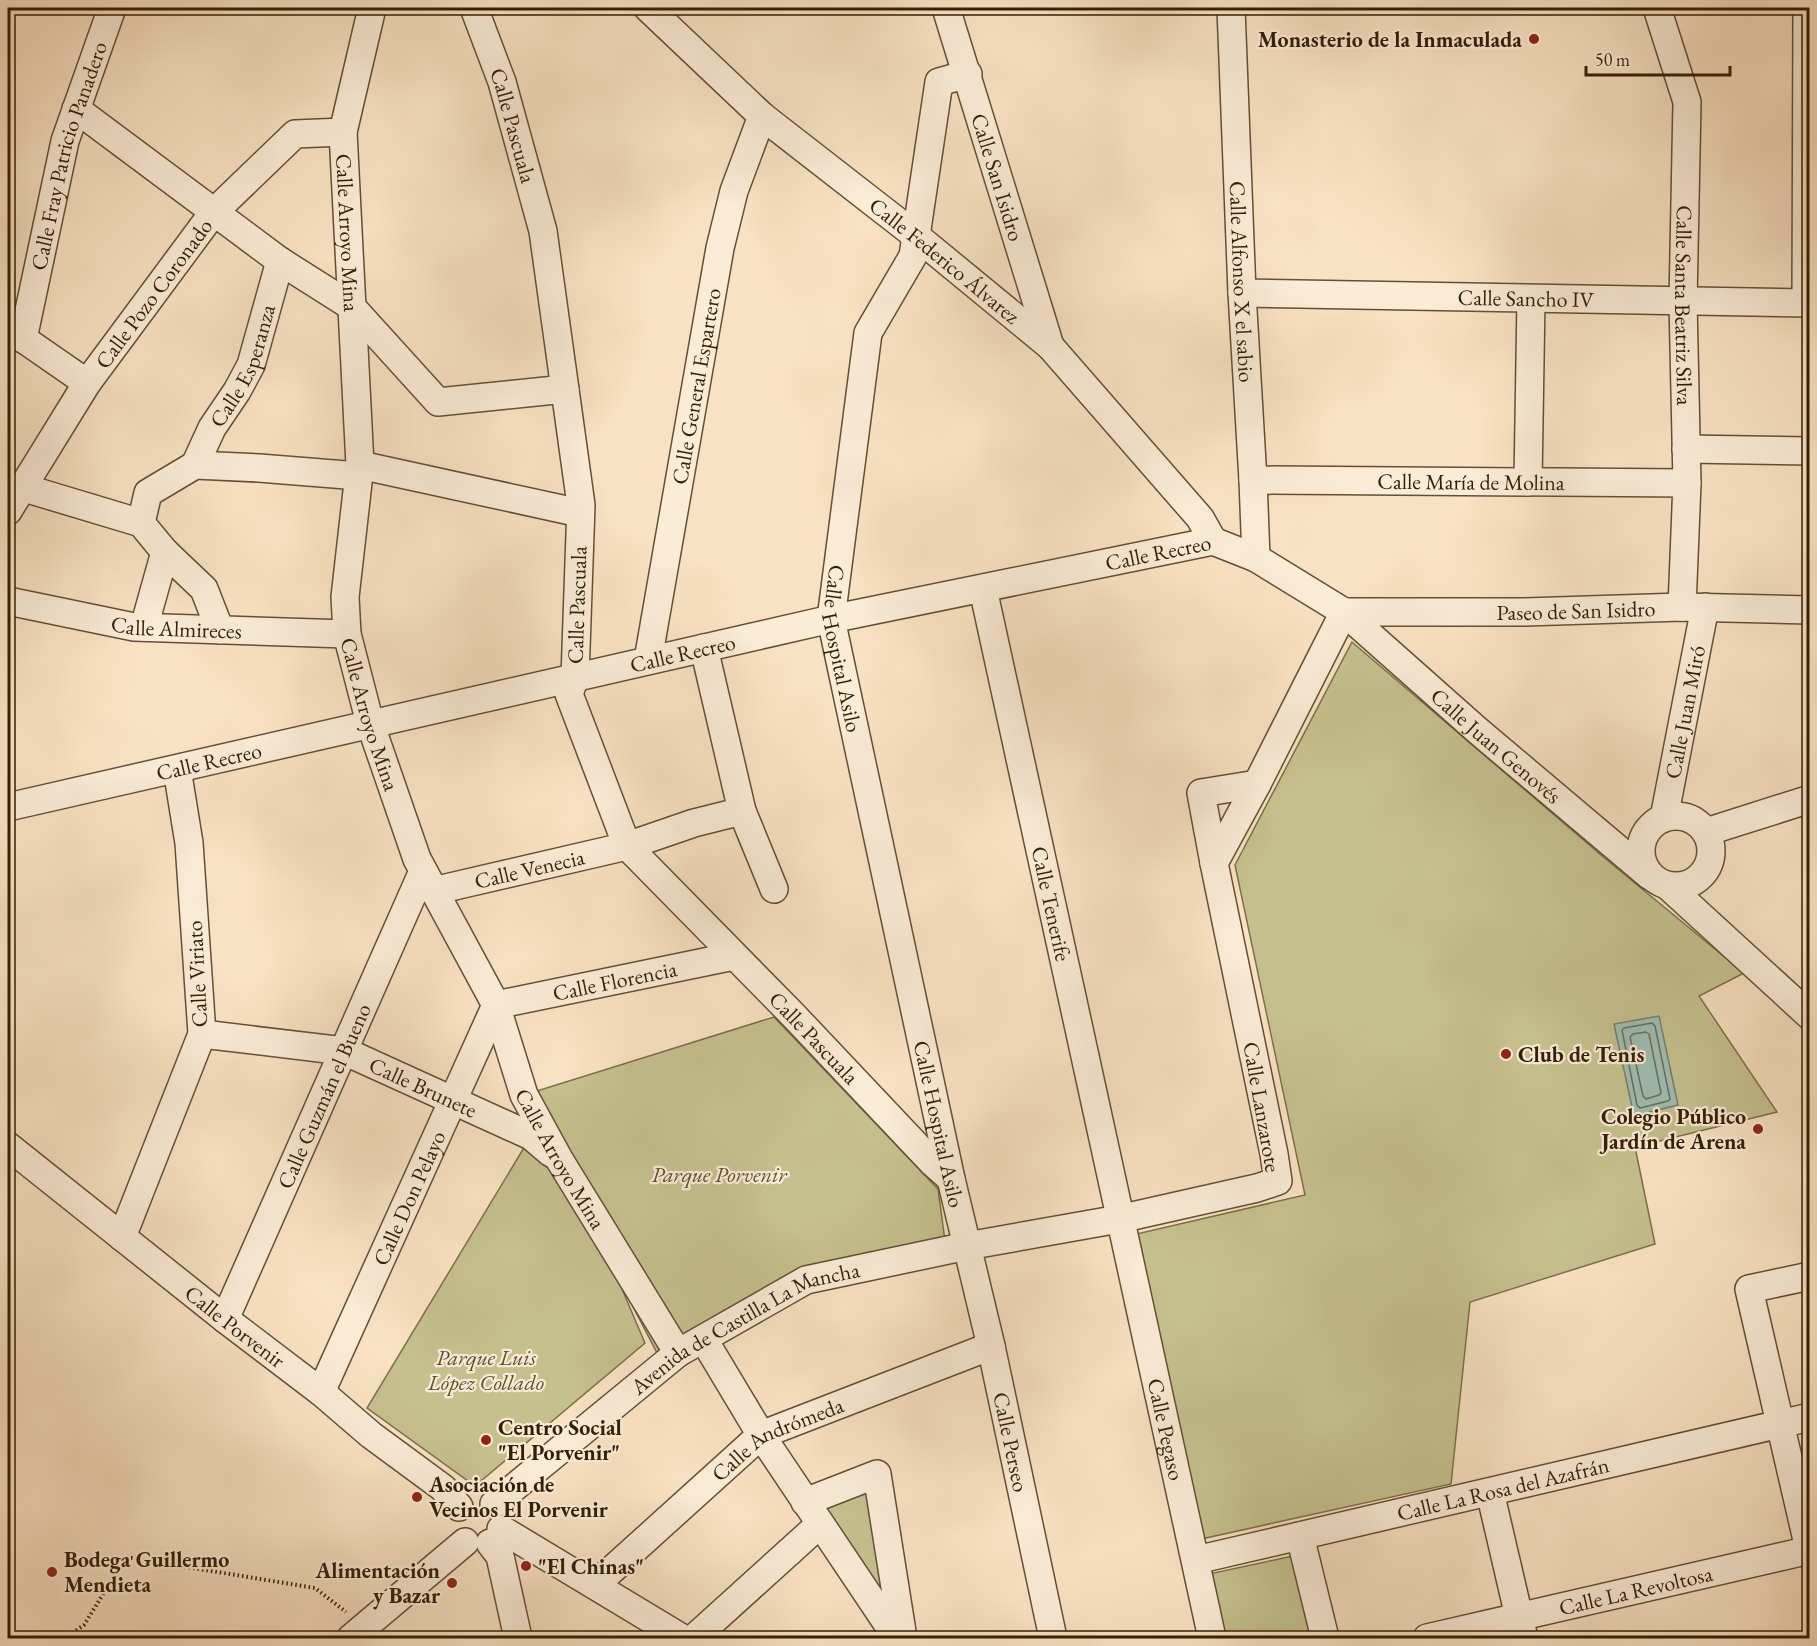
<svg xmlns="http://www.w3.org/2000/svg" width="1817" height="1646" viewBox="0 0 1817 1646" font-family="'EB Garamond',serif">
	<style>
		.green { fill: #c5c18f; stroke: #7c704a; stroke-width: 1.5 }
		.water { fill: #9ebeb3; stroke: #747e6d; stroke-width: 1.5 }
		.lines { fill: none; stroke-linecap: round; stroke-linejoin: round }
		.shore { stroke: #696e5c; stroke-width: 1.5 }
		.minor-casing { stroke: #654f34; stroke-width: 30 }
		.path { stroke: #341e04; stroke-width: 4; stroke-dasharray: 1.5 3; stroke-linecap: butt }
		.minor { stroke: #fbecd8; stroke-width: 27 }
		.poi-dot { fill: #8f2418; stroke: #fbecd8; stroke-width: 2 }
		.labels { text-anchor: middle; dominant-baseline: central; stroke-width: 4.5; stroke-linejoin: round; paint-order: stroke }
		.poi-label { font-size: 22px; font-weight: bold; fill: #341e04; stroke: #fbecd8; text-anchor: start }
		.street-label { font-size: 22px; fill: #341e04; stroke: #fbecd8 }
		.park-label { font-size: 22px; font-style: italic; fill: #604f2e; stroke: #fbecd8 }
	</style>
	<rect width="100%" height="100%" fill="#f9e2c3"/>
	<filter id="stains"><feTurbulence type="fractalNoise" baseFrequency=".00333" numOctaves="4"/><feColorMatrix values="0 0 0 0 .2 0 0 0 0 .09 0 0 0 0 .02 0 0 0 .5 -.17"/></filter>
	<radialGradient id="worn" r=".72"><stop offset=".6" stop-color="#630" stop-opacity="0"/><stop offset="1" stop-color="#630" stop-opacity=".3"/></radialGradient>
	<g class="green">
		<path d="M1352,642L1601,855L1744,973L1699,996L1777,1112L1635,1147L1655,1244L1470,1302L1451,1484L1201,1539L1132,1235L1305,1195L1235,865Z"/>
		<path d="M774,1017L938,1189L945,1241L806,1280L657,1353L613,1268L645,1343L475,1486L367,1408L525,1146L524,1095Z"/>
		<path d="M872,1487L882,1596L821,1506Z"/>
		<path d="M1293,1556L1315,1638H1223L1209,1574Z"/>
	</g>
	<path class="water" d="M1659,1016L1678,1105L1634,1116L1614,1024Z"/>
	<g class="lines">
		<g class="shore">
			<path d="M1652,1023L1655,1026L1670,1099L1668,1101L1640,1108L1637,1105L1622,1030L1624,1028Z"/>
			<path d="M1646,1032L1649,1034L1661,1093L1659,1095L1646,1099L1643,1096L1630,1037L1633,1034Z"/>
		</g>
		<defs>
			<g id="minor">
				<path id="s1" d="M372,8L343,132L360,465L345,597L347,634L370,723L417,859L496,1005L524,1095L559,1159L678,1353"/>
				<path id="s2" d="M474,8L502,82L543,231L581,505L575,677L569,694L627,846L795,1017L933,1163L951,1179"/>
				<path id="s3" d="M648,8L762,116L915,235L1050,346L1200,518L1213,541"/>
				<path id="s4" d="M946,8L1050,346"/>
				<path id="s5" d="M1231,8L1242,293L1253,480L1256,558"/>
				<path id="s6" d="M1657,8L1687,102L1683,302L1687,483L1682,607"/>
				<path id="s7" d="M968,74L939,82L913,256L868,333L831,619L951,1179L991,1346L1053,1638"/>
				<path d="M76,109L280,261L351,306L438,402L565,389"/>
				<path id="s8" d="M1242,293L1810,303"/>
				<path d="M1806,303L1807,8"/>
				<path d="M9,329L87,383"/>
				<path id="s9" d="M23,339L65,141L112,8"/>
				<path d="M1686,449L1810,451"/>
				<path id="s10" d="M195,465L212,428L237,391L251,365L280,261"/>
				<path d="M360,465L580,513"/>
				<path id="s11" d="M1253,480L1687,483"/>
				<path d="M1528,482L1531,299"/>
				<path d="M21,487L141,523L148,493L195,465L259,468L359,476"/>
				<path id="s12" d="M8,511L87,383L213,213L295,134L343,132"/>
				<path d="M141,523L165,552L204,589L220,630"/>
				<path id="s13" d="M983,589L1212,1638"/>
				<path id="s14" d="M8,601L134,627L347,634"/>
				<path id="s15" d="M1344,612H1525L1682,607L1810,610"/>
				<path d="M144,627L165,552"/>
				<path id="s16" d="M648,660L720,248L734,191L762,116"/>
				<path id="s17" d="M8,807L831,619L1213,541L1256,558L1344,612L1477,730L1650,876"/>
				<path d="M742,811L774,889"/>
				<circle cx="1676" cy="851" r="35"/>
				<path id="s18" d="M1664,818L1705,607"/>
				<path d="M1706,832L1810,799"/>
				<path d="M1214,863L1201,793L1257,784"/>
				<path d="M1668,886L1810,1016"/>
				<path id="s19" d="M433,891L627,846L694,823L742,811L704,648"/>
				<path id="s20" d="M202,1034L344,1051L531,1136L551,1153"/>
				<path id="s21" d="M8,1146L225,1319L321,1392L371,1435L443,1488L459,1507"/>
				<path d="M122,1237L202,1034L189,843L177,769"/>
				<path d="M1810,1276L1749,1289L1810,1553"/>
				<path id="s22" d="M225,1319L423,871"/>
				<path d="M704,1340L761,1435L897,1638"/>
				<path id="s23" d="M321,1392L496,1005L734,956"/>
				<path d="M1490,1492L1524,1638"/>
				<path d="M805,1502L877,1474L903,1638"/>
				<path id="s24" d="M494,1504L678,1353L806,1280L967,1246L1119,1219L1257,1188L1278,1181L1274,1154L1214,863L1257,784L1344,612"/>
				<path d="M501,1529L682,1638"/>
				<path d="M1300,1536L1325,1638"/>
				<path d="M490,1543L500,1556L518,1638"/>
				<path id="s25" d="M1196,1560L1810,1417"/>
				<path id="s26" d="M595,1585L761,1435L991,1346"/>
				<path d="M351,1638L465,1542"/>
				<path d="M694,1638L820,1524"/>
				<path id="s27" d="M1427,1638L1810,1550"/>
			</g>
		</defs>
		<use href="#minor" class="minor-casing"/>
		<path class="path" d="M65,1638L84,1625L126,1557L315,1588L346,1612"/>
		<use href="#minor" class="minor"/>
	</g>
	<g class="poi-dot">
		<circle cx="1534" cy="39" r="6"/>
		<circle cx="1506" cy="1054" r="6"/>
		<circle cx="1758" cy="1129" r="6"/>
		<circle cx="486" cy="1440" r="6"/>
		<circle cx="417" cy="1497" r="6"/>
		<circle cx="526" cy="1566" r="6"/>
		<circle cx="52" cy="1572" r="6"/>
		<circle cx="452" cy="1583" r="6"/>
	</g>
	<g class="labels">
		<g class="poi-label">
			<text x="1522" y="39" text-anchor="end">Monasterio de la Inmaculada</text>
			<text x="1518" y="1054">Club de Tenis</text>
			<text x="1746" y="1116" text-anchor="end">Colegio Público<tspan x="1746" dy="25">Jardín de Arena</tspan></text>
			<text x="498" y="1427">Centro Social<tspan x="498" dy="25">"El Porvenir"</tspan></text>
			<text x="429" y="1484">Asociación de<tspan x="429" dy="25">Vecinos El Porvenir</tspan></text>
			<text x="64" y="1559">Bodega Guillermo<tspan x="64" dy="25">Mendieta</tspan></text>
			<text x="538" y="1566">"El Chinas"</text>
			<text x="440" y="1570" text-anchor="end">Alimentación<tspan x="440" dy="25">y Bazar</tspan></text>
		</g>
		<g class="street-label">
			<text stroke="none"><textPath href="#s2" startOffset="124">Calle Pascuala</textPath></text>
			<text stroke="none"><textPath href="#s9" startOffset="189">Calle Fray Patricio Panadero</textPath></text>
			<text stroke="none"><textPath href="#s4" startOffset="177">Calle San Isidro</textPath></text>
			<text stroke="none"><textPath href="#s1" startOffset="228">Calle Arroyo Mina</textPath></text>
			<text stroke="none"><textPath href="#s3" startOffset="390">Calle Federico Álvarez</textPath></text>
			<text stroke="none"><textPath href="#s5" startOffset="274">Calle Alfonso X el sabio</textPath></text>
			<text stroke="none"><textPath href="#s12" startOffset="262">Calle Pozo Coronado</textPath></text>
			<text stroke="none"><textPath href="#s8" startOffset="284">Calle Sancho IV</textPath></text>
			<text stroke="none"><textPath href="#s6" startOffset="302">Calle Santa Beatriz Silva</textPath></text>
			<text stroke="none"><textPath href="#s10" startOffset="111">Calle Esperanza</textPath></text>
			<text stroke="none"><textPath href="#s16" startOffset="278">Calle General Espartero</textPath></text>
			<text stroke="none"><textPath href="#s11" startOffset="218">Calle María de Molina</textPath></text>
			<text stroke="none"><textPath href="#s17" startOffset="1178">Calle Recreo</textPath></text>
			<text transform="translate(577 605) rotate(-88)">Calle Pascuala</text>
			<text stroke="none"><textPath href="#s15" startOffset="232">Paseo de San Isidro</textPath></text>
			<text stroke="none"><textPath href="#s14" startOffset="171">Calle Almireces</textPath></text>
			<text stroke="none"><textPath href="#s7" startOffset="614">Calle Hospital Asilo</textPath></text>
			<text stroke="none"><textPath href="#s17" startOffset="692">Calle Recreo</textPath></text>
			<text stroke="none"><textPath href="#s1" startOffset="714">Calle Arroyo Mina</textPath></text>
			<text stroke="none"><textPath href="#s18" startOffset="108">Calle Juan Miró</textPath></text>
			<text stroke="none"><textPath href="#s17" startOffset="1586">Calle Juan Genovés</textPath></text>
			<text stroke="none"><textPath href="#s17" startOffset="206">Calle Recreo</textPath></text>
			<text stroke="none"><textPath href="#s19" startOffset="99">Calle Venecia</textPath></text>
			<text stroke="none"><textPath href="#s13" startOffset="322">Calle Tenerife</textPath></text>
			<text transform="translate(197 974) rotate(-93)">Calle Viriato</text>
			<text stroke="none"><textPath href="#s23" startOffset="546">Calle Florencia</textPath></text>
			<text stroke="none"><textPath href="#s2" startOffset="1131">Calle Pascuala</textPath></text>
			<text stroke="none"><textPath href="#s20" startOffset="230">Calle Brunete</textPath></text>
			<text stroke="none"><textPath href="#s22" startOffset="244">Calle Guzmán el Bueno</textPath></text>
			<text transform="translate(1262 1107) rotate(80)">Calle Lanzarote</text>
			<text stroke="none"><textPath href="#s7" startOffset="1100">Calle Hospital Asilo</textPath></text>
			<text stroke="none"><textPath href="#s1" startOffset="1200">Calle Arroyo Mina</textPath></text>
			<text stroke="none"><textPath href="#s23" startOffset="213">Calle Don Pelayo</textPath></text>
			<text stroke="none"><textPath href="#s21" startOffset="290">Calle Porvenir</textPath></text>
			<text stroke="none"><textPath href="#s24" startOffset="310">Avenida de Castilla La Mancha</textPath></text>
			<text stroke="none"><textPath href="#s13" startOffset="860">Calle Pegaso</textPath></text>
			<text stroke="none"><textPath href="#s26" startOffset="236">Calle Andrómeda</textPath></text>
			<text stroke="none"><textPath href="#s7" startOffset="1426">Calle Perseo</textPath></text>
			<text stroke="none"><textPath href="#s25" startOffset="315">Calle La Rosa del Azafrán</textPath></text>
			<text stroke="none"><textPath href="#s27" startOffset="214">Calle La Revoltosa</textPath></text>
		</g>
		<g class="park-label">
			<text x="719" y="1174">Parque Porvenir</text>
			<text x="486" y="1357">Parque Luis<tspan x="486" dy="25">López Collado</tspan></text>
		</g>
	</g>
	<rect width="1817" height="1646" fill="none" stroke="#f9e2c3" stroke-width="30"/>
	<rect x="9" y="9" width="1799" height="1628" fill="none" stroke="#341e04" stroke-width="3"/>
	<rect x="15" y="15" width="1787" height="1616" fill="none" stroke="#341e04" stroke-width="1.5"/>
	<path d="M1586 66v9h144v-9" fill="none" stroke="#341e04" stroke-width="3"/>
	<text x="1595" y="66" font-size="18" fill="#341e04" stroke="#fbecd8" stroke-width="4.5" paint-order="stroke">50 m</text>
	<rect width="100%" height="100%" filter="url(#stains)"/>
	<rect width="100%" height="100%" fill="url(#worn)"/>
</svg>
